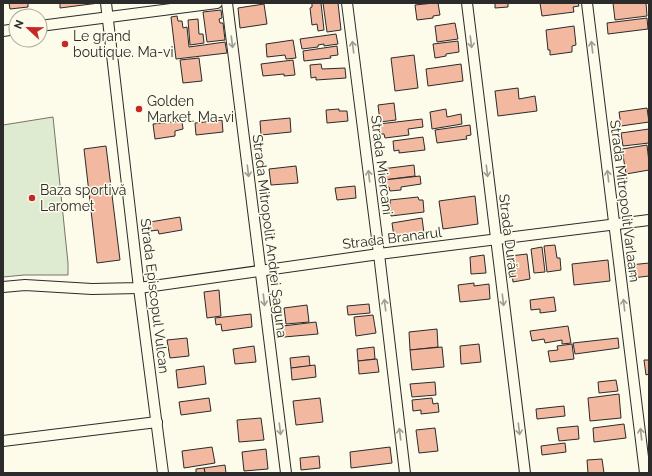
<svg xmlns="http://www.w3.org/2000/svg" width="652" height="476" viewBox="0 0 652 476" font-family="Raleway,sans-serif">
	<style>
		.green { fill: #deebd1; stroke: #74746e }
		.building { fill: #f2b8a0; stroke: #2b2b2b }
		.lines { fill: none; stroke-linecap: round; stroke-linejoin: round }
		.street-casing { stroke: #2b2b2b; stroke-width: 12 }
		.street { stroke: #fdfbea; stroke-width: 10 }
		.oneway { stroke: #9e9d94 }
		.poi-dot { fill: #c62828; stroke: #fdfbea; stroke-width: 1.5 }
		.labels { text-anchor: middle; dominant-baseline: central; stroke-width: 3; stroke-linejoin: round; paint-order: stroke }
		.poi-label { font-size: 14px; fill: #2b2b2b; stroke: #fdfbea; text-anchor: start }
		.street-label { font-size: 14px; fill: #2b2b2b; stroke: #fdfbea }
	</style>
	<rect width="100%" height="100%" fill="#fdfbea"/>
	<path class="green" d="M53,117L68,263V275H24L3,277V125Z"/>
	<g class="building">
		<path d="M9,3H28V7L10,9Z"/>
		<path d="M60,3H99L60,8Z"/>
		<path d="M312,3H321L324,30L318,31L317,24L312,25L310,8L312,7Z"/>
		<path d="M323,3H338L341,30L327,32Z"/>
		<path d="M434,3H438L440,15L433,16V18L417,20L415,5Z"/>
		<path d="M495,3H508V7L495,8Z"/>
		<path d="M540,3H578L579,6L573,7L574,12L542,16Z"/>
		<path d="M613,3H646L647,16L615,20Z"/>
		<path d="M264,4L267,24L240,28L238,8Z"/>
		<path d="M221,10L222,18L219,19L220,23H223L225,40L207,42L203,12Z"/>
		<path d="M177,16L178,21H182L183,28L187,27L189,47L225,42L227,53L176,59L171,17Z"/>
		<path d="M647,18L648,29L608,34L607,23Z"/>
		<path d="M198,19L199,34H203L204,43L190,45L188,20Z"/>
		<path d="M455,23L458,39L437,42L435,26Z"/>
		<path d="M574,26L576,45L572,46V52L550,55V50H548L546,30Z"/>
		<path d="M336,34L338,44L324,46V44L318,45V47L302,49L300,39Z"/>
		<path d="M293,40L296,58L286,59L285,55L267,57L266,44Z"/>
		<path d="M458,41L459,52L446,54V56L435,58L433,44Z"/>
		<path d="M337,46L338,55L330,56L331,58L304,61L303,51Z"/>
		<path d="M414,55L418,88L395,91L391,58Z"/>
		<path d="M199,58L202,81L183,83L180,60Z"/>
		<path d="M293,60L295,75L284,76V74L263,76L261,64Z"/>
		<path d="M321,64L322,69L345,68L346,78L316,80V77L311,78L310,65Z"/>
		<path d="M461,64L463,81L428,86L426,69Z"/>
		<path d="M518,88L519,99L535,96L537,111L498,116L495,91Z"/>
		<path d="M394,103L396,120L380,122L378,105Z"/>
		<path d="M647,108L649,122L621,126L619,112Z"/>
		<path d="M339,109V111H347L348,121L327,123L326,110Z"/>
		<path d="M446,109L447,117L461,114L462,124L432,129L430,112Z"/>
		<path d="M290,118L291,132L261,135L260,121Z"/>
		<path d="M422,119L423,127L408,129L409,135L385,138L384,134H381L379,124Z"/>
		<path d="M222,120L223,132L196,135L195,123Z"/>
		<path d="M182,121L183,129L175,131V136L155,139L153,124Z"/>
		<path d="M470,125L471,135L466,136L467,139L437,143L435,130Z"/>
		<path d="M649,129V143L623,146L621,133Z"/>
		<path d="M423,137L425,150L399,153V150L394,151L393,141Z"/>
		<path d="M647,145L649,162V170L626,174L622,149Z"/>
		<path d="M106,146L120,260L97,263L84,149Z"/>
		<path d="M414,165L415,176L383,180L382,169Z"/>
		<path d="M296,166L298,183L271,185L269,169Z"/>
		<path d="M420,176L421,184L401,187V190L390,191L389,187L385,188L384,180Z"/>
		<path d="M355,186L356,198L337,200L335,188Z"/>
		<path d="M475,196L478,224L443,229L439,201Z"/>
		<path d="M418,197L419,200H423L424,212L391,216L390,200Z"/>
		<path d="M180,217L182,230L159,234L158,230L151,231L150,222Z"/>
		<path d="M422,218L424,233L394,237L392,223Z"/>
		<path d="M555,245L557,258H560L561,270L547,272L544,246Z"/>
		<path d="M542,247L545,272L534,273L531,249Z"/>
		<path d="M527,254L530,279L513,282L510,256Z"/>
		<path d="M484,255L486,273L471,274L470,257Z"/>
		<path d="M608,260L610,281L574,285L572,264Z"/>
		<path d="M649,263V276L632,278L630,265Z"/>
		<path d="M474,283V286L489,284L490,299L460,302L458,285Z"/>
		<path d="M219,290L221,316L207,318L204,292Z"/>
		<path d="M554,297L556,311L540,313V309L531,310L530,300Z"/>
		<path d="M369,304L370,313L348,315L347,306Z"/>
		<path d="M307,305L309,322L286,324L284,308Z"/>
		<path d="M251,314L252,327L222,331L221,324L216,325L215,318Z"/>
		<path d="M373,315L376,333L356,336L354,317Z"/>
		<path d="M316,322L318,334L284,337L283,326Z"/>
		<path d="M568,326L571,343L562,344V340L545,343L544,339L532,341L530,331Z"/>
		<path d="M437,329L438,347L410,350L409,332Z"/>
		<path d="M187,338L189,356L170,358L167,340Z"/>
		<path d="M618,338L619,348L575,354L573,343Z"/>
		<path d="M479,344L481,362L461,364L460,346Z"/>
		<path d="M572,344L574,359L550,362L548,351L558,350L557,346Z"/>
		<path d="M254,346L256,362L235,364L233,349Z"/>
		<path d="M374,347L375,359L358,361L357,349Z"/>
		<path d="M442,347L444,367L412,370L410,350Z"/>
		<path d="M309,356L310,366L291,368L290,358Z"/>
		<path d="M377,359L379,372L359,374L358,361Z"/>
		<path d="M644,360H649V374L646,375Z"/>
		<path d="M315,365L316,377L292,380L291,368Z"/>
		<path d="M204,366L206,384L178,388L176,370Z"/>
		<path d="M616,380L618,391L599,393L598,382Z"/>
		<path d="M435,382L436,395L412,397L410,384Z"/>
		<path d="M619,394L621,418L590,421L588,398Z"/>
		<path d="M209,398L211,411L181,415L179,402Z"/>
		<path d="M320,398L323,422L296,425L293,401Z"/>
		<path d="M432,398L433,404L438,403L439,412L421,414V410L413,411L412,400Z"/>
		<path d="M564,406L565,416L537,419L536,409Z"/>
		<path d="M261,418L264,440L239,442L237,420Z"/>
		<path d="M624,424L626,438L594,442L593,428Z"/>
		<path d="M578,426L579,439L559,441L557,428Z"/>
		<path d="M435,428L438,451L419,453L416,430Z"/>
		<path d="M565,443L566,452L542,455L541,446Z"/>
		<path d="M212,447L215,463L184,468L182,451Z"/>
		<path d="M390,447L392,463L351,468L350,452Z"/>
		<path d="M266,449L268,469L244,471L242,452Z"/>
		<path d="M319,456L320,468L301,470L300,458Z"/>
		<path d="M602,459L604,473H588L587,460Z"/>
		<path d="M225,465L226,473H205L204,468Z"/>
		<path d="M204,468L205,473H196V469Z"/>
	</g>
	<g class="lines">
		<defs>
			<g id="street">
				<path d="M106,3L139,288L163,473"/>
				<path d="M227,3L286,473"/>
				<path d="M347,3L379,254L405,473"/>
				<path d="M467,3L525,473"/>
				<path d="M587,3L645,473"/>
				<path d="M40,26L217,3"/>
				<path d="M3,31L16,29"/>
				<path d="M3,287L25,285L92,289L139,288L379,254L649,220"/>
				<path d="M3,441L157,422"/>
			</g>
		</defs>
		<use href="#street" class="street-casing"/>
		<use href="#street" class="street"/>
	</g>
	<defs><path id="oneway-shaft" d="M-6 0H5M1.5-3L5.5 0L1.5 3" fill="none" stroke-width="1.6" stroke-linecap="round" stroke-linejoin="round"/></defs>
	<g class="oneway">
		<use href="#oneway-shaft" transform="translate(232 42) rotate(83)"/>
		<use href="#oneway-shaft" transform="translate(471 42) rotate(83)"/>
		<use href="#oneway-shaft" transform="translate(353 47) rotate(-97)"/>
		<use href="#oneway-shaft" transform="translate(592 47) rotate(-97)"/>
		<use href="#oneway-shaft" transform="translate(248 171) rotate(83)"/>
		<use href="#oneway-shaft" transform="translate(487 171) rotate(83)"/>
		<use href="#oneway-shaft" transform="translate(369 176) rotate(-97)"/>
		<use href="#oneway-shaft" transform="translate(608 176) rotate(-97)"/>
		<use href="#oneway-shaft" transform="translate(264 300) rotate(83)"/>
		<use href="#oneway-shaft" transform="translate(503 300) rotate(83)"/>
		<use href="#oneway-shaft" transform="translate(385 305) rotate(-97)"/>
		<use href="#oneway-shaft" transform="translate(624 305) rotate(-97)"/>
		<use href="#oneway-shaft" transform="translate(280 429) rotate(83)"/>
		<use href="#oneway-shaft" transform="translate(519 429) rotate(83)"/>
		<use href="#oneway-shaft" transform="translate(400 434) rotate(-97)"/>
		<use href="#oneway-shaft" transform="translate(641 434) rotate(-97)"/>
	</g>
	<g class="poi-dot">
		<circle cx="65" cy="44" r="4"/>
		<circle cx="139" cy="109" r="4"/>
		<circle cx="32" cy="198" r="4"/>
	</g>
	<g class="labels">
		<g class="poi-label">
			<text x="73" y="36">Le grand<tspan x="73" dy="16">boutique. Ma-vi</tspan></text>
			<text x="147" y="101">Golden<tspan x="147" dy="16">Market. Ma-vi</tspan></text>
			<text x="40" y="190">Baza sportivă<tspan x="40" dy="16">Laromet</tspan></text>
		</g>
		<g class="street-label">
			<text transform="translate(382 165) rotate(83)">Strada Miercani</text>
			<text transform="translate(625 201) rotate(83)">Strada Mitropolit Varlaam</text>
			<text transform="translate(270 236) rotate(83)">Strada Mitropolit Andrei Șaguna</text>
			<text transform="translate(509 236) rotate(83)">Strada Durău</text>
			<text transform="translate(392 238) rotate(-7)">Strada Branarul</text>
			<text transform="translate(155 296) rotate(83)">Strada Episcopul Vulcan</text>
		</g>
	</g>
	<rect width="652" height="476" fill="none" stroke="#2b2b2b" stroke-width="8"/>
	<g transform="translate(28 28) rotate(292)"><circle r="19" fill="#fdfbea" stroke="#a9a89e"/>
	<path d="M0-3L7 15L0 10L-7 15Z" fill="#c62828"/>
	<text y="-6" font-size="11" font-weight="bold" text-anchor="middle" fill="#2b2b2b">N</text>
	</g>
</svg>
